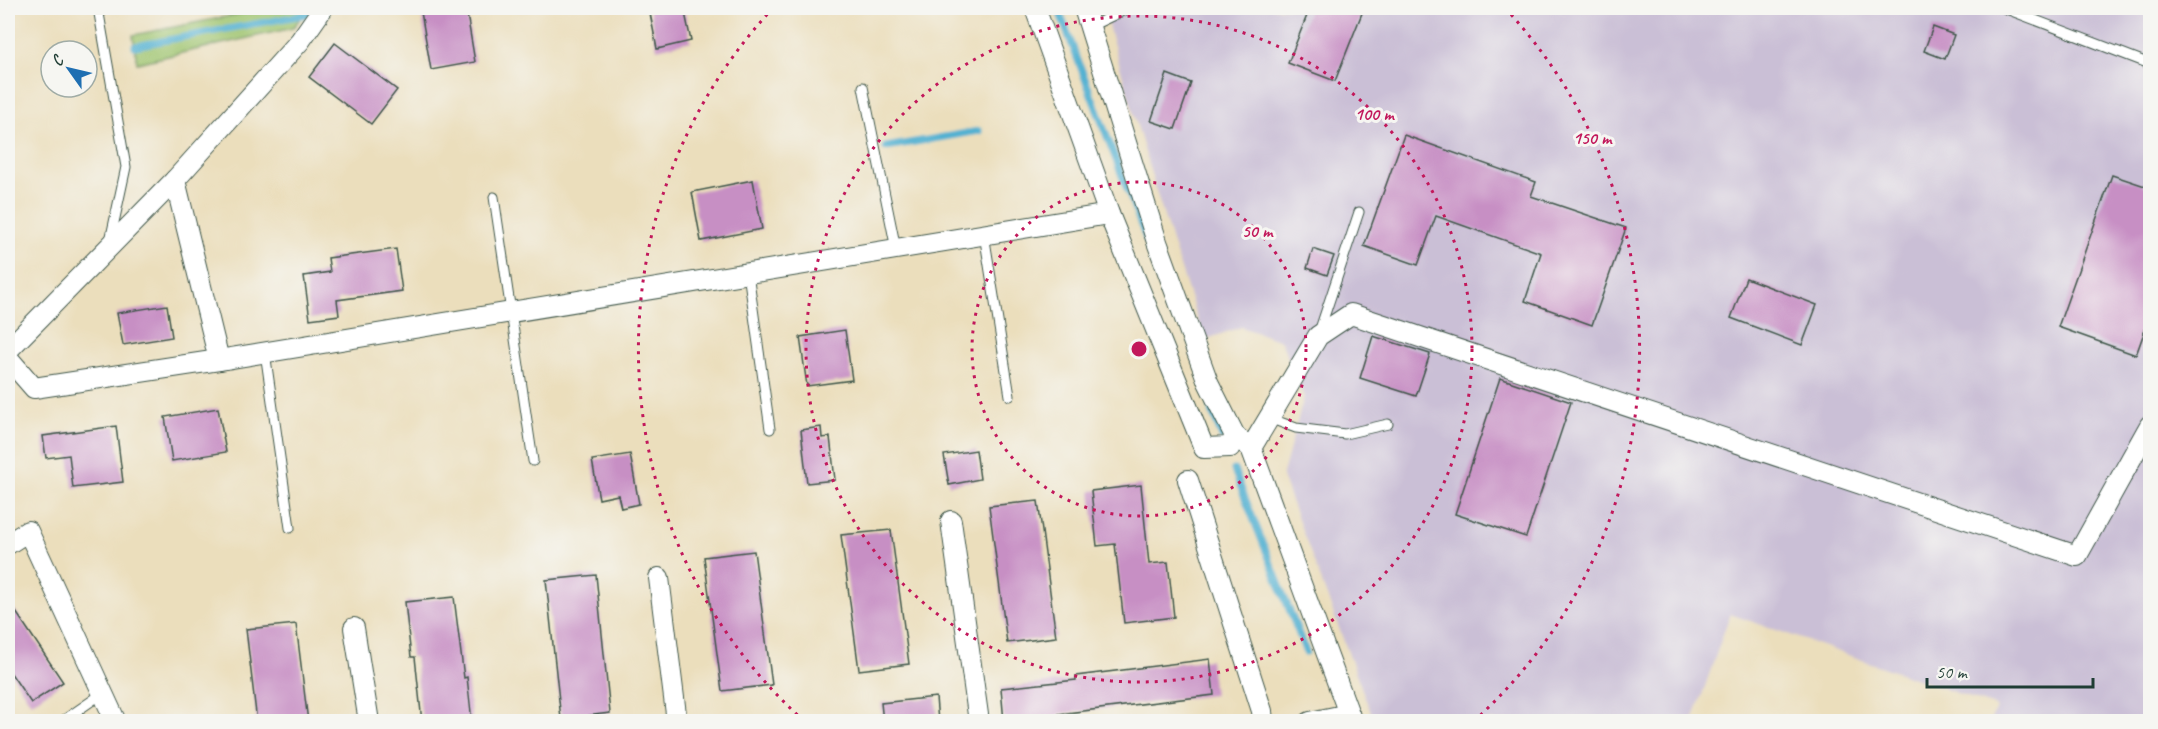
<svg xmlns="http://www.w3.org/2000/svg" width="2158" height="729" viewBox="0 0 2158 729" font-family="Caveat,sans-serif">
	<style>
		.industrial { fill: #cabfd6 }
		.green { fill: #9fc46e; stroke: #5f8051; stroke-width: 1.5 }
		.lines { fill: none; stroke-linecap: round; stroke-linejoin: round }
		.stream { stroke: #53b1d1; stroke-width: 7 }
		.building { fill: #c78fc4 }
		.lane-casing { stroke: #3e5548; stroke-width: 11 }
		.street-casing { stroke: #3e5548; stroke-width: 22 }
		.lane { stroke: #fff; stroke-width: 9 }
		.street { stroke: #fff; stroke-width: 20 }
		.ring { fill: none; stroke: #c2185b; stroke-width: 3; stroke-dasharray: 3 6 }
		.centre { fill: #c2185b; stroke: #f6f6f2; stroke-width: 3 }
		.ring-label { font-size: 18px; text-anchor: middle; font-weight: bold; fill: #c2185b; stroke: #f6f6f2; stroke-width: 6; stroke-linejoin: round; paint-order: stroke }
	</style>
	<rect width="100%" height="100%" fill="#f6f6f2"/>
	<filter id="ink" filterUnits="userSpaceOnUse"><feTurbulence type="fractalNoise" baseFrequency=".0167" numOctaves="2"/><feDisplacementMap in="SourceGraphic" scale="12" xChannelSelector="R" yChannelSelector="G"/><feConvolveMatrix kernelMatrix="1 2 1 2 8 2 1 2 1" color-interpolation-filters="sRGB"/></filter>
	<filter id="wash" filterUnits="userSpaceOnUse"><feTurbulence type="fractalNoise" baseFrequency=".008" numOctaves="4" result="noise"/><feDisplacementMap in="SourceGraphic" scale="24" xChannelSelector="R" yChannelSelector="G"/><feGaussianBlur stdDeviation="1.35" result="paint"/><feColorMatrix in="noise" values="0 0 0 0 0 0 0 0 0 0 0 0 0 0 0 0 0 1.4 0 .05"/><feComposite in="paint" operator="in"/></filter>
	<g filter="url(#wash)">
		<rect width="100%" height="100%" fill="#ebdebc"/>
		<path class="industrial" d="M1103,8H2150V721H1990L1997,707L1730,614L1693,721H1374L1282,477L1304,397L1281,341L1241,327L1204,340L1160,204Z"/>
		<path class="green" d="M270,8H308L293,28L137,63L133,35Z"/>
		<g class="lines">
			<g class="stream">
				<path d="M1058,8L1147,241"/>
				<path d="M135,46L314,13"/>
				<path d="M886,147L979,131"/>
				<path d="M1211,408L1222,437"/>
				<path d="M1234,470L1306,652"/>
			</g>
		</g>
		<g id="blocks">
			<g class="building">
				<path d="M448,8H466L475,62L431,70L421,12Z"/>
				<path d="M649,8H684L691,41L657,49Z"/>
				<path d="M1310,8H1364L1335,81L1288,63Z"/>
				<path d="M1933,27L1954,35L1945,59L1924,51Z"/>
				<path d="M335,43L397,90L371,124L309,77Z"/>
				<path d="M1167,74L1191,83L1175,129L1151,121Z"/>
				<path d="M1404,135L1536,182L1531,196L1626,228L1592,325L1525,301L1541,253L1436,216L1418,265L1364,246Z"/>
				<path d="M2112,175L2151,188V313L2136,355L2058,327Z"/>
				<path d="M753,180L762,229L701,241L692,192Z"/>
				<path d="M396,249L402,291L337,300L339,315L310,319L304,276L330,272L328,258Z"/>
				<path d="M1313,249L1334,256L1327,275L1307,268Z"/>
				<path d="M1746,278L1817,305L1802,345L1731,318Z"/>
				<path d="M167,305L172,337L123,345L117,313Z"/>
				<path d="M845,330L852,380L807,386L800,337Z"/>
				<path d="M1373,336L1430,354L1416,396L1360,378Z"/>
				<path d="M1500,378L1571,402L1526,537L1455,514Z"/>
				<path d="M218,408L226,452L172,461L165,417Z"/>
				<path d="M116,426L123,482L73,488L69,455L46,458L43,436Z"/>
				<path d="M821,427L822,438L830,437L835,480L807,483L801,430Z"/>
				<path d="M976,450L980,479L949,485L944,455Z"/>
				<path d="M630,454L639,504L621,508L618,495L599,499L592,460Z"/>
				<path d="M1141,485L1149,564L1168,562L1174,617L1124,623L1115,544L1097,546L1091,491Z"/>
				<path d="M1038,501L1056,637L1007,643L989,506Z"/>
				<path d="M891,530L909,664L859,670L841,535Z"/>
				<path d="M754,551L772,685L722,691L704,557Z"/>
				<path d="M596,575L610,713L561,719L546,580Z"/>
				<path d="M454,597L464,678L467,677L472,722H422L415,657H411L405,602Z"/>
				<path d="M8,600L63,682L31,703L8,669Z"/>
				<path d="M296,624L308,722H257L246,629Z"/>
				<path d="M1210,659L1214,695L1059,714L1060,718L1004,722L1001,688L1076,680V676Z"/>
				<path d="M936,697L938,722H883L881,703Z"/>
			</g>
		</g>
	</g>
	<g filter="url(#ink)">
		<use href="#blocks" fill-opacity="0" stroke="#3e5548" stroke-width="1.5"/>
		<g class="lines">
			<defs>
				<g id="lane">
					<path d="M98,8L126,167L110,241"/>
					<path d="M2004,8L2150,64"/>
					<path d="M1091,26L1129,8"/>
					<path d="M863,87L896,249"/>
					<path d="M494,197L533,461"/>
					<path d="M984,234L1010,396"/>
					<path d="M748,273L770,429"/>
					<path d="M1319,332L1359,212"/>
					<path d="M265,352L290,528"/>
					<path d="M1269,418L1296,428L1345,434L1388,424"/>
					<path d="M61,722L103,693"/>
				</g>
				<g id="street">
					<path d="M1035,8L1109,214L1204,448L1230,447L1235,436L1251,448L1352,722"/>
					<path d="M1084,8L1157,242L1208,382L1235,436"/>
					<path d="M8,350L175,180"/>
					<path d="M8,358L34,388L219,360L1109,214"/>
					<path d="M219,360L175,180L300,41L323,8"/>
					<path d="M1251,448L1318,336L1351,314L2077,556L2150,425"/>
					<path d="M1188,480L1262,711L1263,722"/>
					<path d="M951,521L979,722"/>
					<path d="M8,544L28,531L116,722"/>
					<path d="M659,578L677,722"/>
					<path d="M354,628L369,722"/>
					<path d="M1310,722L1349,714"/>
				</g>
			</defs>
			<use href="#lane" class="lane-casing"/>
			<use href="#street" class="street-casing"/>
			<use href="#lane" class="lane"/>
			<use href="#street" class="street"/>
		</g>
	</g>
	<g class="ring">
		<circle cx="1139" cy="349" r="167"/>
		<circle cx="1139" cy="349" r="333"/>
		<path d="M804 721A500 500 0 0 1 773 8M1505 8A500 500 0 0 1 1474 721"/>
	</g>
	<circle cx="1139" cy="349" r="9" class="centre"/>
	<g class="ring-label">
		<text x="1374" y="120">100 m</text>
		<text x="1592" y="144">150 m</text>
		<text x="1257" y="237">50 m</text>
	</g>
	<rect width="2158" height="729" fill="none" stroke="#f6f6f2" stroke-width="30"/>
	<g transform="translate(69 69) rotate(304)"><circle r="28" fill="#f6f6f2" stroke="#a0aca6" stroke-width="1.5"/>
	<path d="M0-4.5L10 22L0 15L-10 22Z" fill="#1f6fb2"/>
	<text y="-9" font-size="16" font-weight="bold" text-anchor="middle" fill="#1f3d34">С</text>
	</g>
	<path d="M1927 678v9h166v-9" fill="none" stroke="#1f3d34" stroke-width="3"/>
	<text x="1936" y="678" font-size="18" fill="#1f3d34" stroke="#f6f6f2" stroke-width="4.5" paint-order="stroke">50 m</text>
</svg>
